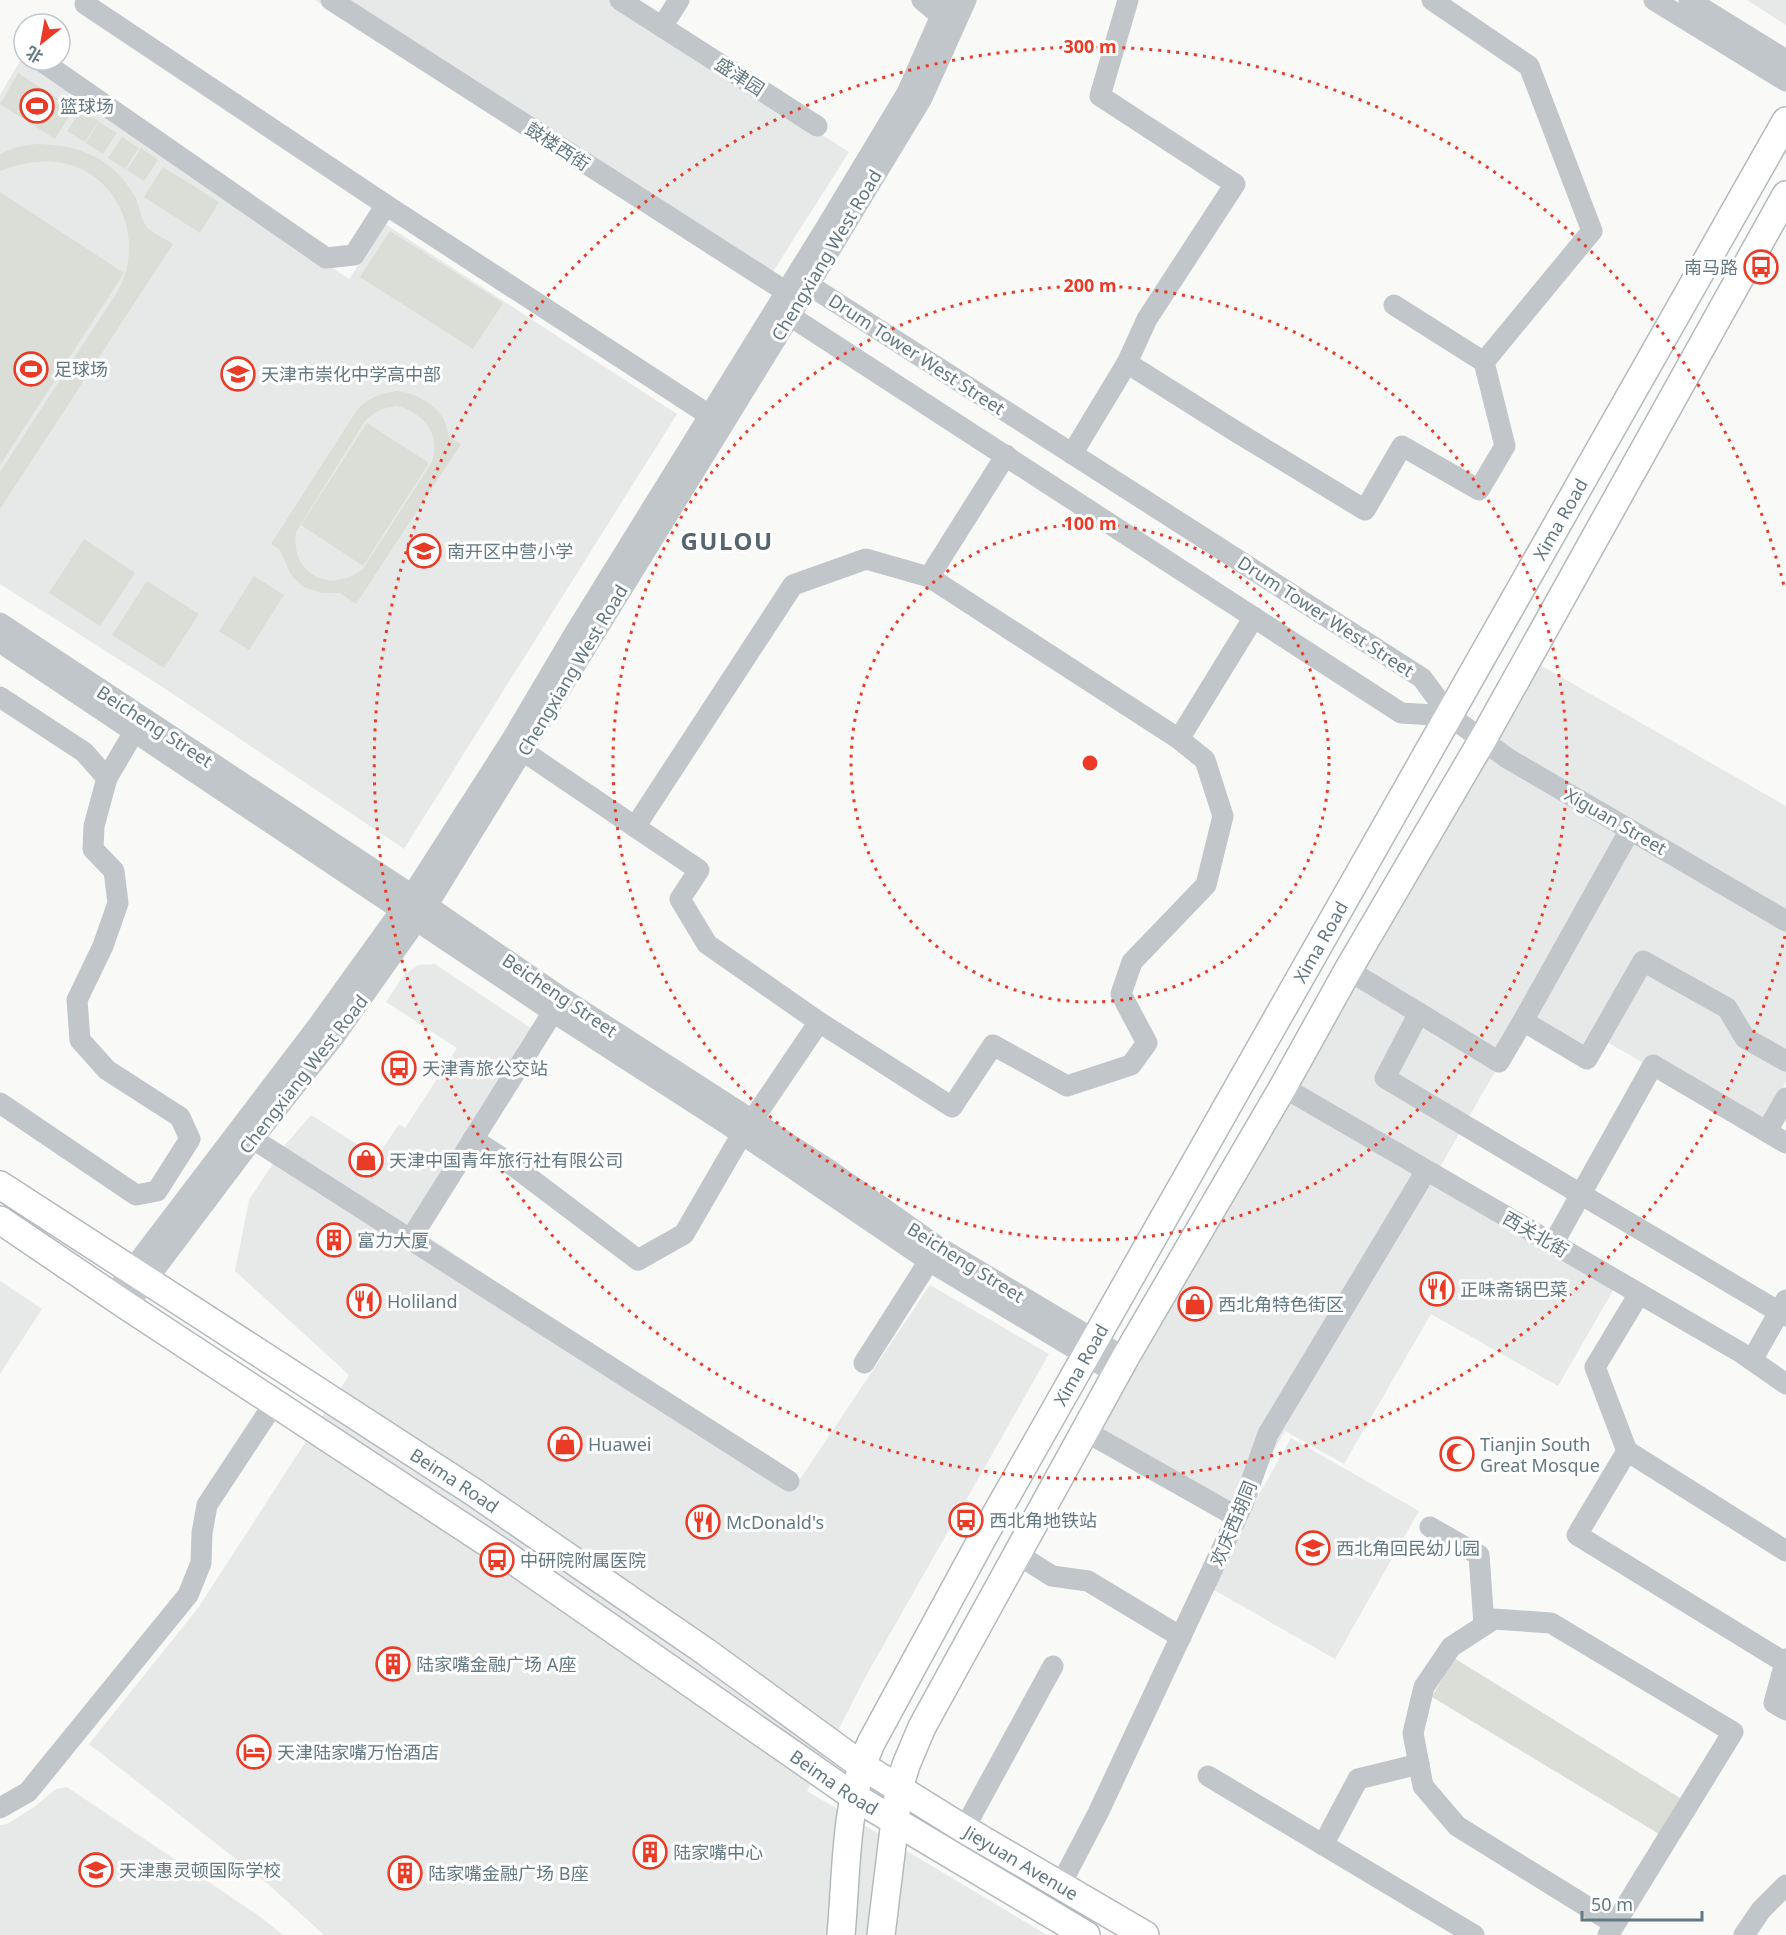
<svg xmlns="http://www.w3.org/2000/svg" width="1786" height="1935" viewBox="0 0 1786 1935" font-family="'Noto Sans','Noto Sans SC',sans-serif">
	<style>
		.built { fill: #e7e9e8 }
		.green { fill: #daded6; fill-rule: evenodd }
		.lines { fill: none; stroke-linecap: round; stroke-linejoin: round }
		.major-casing { stroke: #b3babe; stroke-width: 30 }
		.minor { stroke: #c0c6c9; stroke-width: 21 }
		.major { stroke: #fff; stroke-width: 27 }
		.ring { fill: none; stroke: #eb3a25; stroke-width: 3; stroke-dasharray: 3 6 }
		.labels { text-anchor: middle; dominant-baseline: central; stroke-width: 6; stroke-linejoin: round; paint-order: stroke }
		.street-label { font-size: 18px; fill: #637983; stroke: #fff }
		.poi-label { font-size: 18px; fill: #637983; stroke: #fff; text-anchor: start }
		.district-label { font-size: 24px; font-weight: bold; letter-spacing: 1.5px; fill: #55666e; stroke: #fff }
		.centre { fill: #eb3a25; stroke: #fff; stroke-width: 3 }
		.ring-label { font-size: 18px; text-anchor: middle; font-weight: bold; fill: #eb3a25; stroke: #fff; stroke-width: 6; stroke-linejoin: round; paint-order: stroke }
	</style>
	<rect width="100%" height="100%" fill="#f9f9f7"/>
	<g class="built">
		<path d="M315,0H612L849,152L762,289Z"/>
		<path d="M1747,0H1786V25Z"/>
		<path d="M21,59L349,279L385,224L677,414L404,849L164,688L0,584V95Z"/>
		<path d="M1540,665L1786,806V1082L1759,1129L1607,1042L1593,1064L1523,1023L1432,1181L1615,1287L1558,1386L1431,1314L1344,1464L1285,1431L1238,1512L1098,1432Z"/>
		<path d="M435,964L534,1030L415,1228L798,1482L930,1285L1049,1354L866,1676L807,1791L1047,1935H324L269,1885L89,1744L198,1608L349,1375L235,1271L249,1200L286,1144L311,1115L377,1157L399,1124L405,1128L457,1048L386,1002L404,975L418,965Z"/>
		<path d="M0,1281L42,1309L0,1374Z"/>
		<path d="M1291,1438L1419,1511L1335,1659L1207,1586Z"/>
		<path d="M67,1787L258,1915L283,1935H0V1825L7,1824L34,1807L56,1789Z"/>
	</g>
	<g class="green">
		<path d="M18,73L74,109L55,139L0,104Z"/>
		<path d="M81,110L99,121L85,142L67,131Z"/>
		<path d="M99,122L117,133L103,154L86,143Z"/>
		<path d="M122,137L139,148L125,169L108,158Z"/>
		<path d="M36,144C79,145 112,157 134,195C140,205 140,218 146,226C151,233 166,239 173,244L0,509V472L118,291C145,242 121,175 63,163C43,159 19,163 0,171V154L17,147Z"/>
		<path d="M141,148L158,160L144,181L127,170Z"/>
		<path d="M163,167L219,202L200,233L144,197Z"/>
		<path d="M0,192L124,273L0,465Z"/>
		<path d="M390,231L503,303L473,349L360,277Z"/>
		<path d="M396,391C414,392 432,402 443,418C446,423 447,431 449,437L461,444L356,604L340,593H322L304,587L291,575L280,550L271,544L357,410C368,398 379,394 396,391ZM397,406C424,413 441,434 432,462L363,569C330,595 290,574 296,532L365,421C375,411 383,408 397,406Z"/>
		<path d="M367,423L429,463L363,566L301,525Z"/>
		<path d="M84,539L135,573L100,626L49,593Z"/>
		<path d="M254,576L284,595L249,650L219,631Z"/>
		<path d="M147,581L199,614L164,668L112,635Z"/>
		<path d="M1454,1658L1680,1798L1659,1834L1432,1697Z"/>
	</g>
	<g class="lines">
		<defs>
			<g id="major">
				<path id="s1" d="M0,1185L475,1493L706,1652L861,1765L964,1829L1145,1935"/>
				<path id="s2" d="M0,1220L127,1306L503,1553L853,1796L1086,1935"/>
				<path id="s3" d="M841,1935C847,1871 844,1803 871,1743L983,1537L1786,121"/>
				<path d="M881,1935L899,1788L906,1765L922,1727L1125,1358L1283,1087L1348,970L1483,739L1786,195"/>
			</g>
		</defs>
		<use href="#major" class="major-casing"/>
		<g class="minor">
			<path d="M331,0L785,291L790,316L1401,713L1450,716"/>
			<path d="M620,0L817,126"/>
			<path d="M922,0L941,16"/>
			<path d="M1128,0L1100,96L1235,184L1147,319L1127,363L1235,431L1365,510L1402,446L1479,490L1505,446L1484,362"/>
			<path d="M1654,0L1786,81"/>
			<path d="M1689,0L1786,60"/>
			<path d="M85,4L386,205"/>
			<path d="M662,27L679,0"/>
			<path d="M40,60L326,258L354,255L386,205L709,415"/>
			<path d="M797,288L809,285L1422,678L1450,716L1507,758L1786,921"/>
			<path d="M1394,305L1484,362L1592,231L1529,66L1432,0"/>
			<path d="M1072,454L1127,363"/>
			<path d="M0,623L412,895L558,995L831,1171L937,1246L1125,1358"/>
			<path d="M0,642L553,1012L742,1134L929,1261L1117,1374"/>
			<path d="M0,697L84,752L107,778L94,826L93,849L114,871L118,903L103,946L77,1000L80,1040L107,1070L180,1117L190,1139L157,1191L136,1195L0,1103"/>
			<path d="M1179,739L1254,617"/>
			<path d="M523,751L699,870L680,899L707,944L819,1022L752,1121"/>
			<path d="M107,778L134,732"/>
			<path d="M635,827L793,585L866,559L929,577"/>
			<path d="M1348,970L1419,1013L1385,1078L1786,1316"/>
			<path d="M1419,1013L1499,1062L1523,1021L1587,1059L1643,961L1727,1008L1745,1038L1786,1061"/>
			<path d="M1523,1021L1630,830"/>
			<path d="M819,1022L952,1107L993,1045L1067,1086L1131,1065L1147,1043L1121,994L1132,962L1206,885L1223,816L1205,760L1179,739L929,577L1006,455"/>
			<path d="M1283,1087L1740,1352L1786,1384"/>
			<path d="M1767,1131L1786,1098"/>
			<path d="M253,1139L789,1481"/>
			<path d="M473,1139L511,1164L638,1260L684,1234L742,1134"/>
			<path d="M410,1240L553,1012"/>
			<path d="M1553,1244L1653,1065L1786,1143"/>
			<path d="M1639,1294L1595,1367L1627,1451L1786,1551"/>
			<path d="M112,1296L319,1024L412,895L512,739L574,634L825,229L907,93L948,0"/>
			<path d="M127,1306L253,1139L335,1036L427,906L790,316L922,98L966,0"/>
			<path d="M1752,1360L1786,1300"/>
			<path d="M864,1363L929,1261"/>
			<path d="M1085,1431L1237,1517"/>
			<path d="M1627,1451L1577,1535L1784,1662"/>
			<path d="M1430,1527L1479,1555L1484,1625"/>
			<path d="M1017,1554L1052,1576L1088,1581L1181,1637"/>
			<path d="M1786,1659L1774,1703L1786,1710"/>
			<path d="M1208,1776L1474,1935"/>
			<path d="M0,1808L28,1792L188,1595L201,1563L202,1533L207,1505L275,1402"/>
			<path d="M964,1829L1053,1666"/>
			<path d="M1323,1845L1358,1779L1419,1764"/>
			<path d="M1060,1886L1098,1813L1243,1504L1268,1434L1426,1171"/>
			<path d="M1608,1935L1615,1924L1733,1732L1551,1623L1494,1619L1451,1647L1424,1687L1413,1733L1423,1786L1457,1826L1615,1924"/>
			<path d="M1744,1935L1761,1910L1786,1885"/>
		</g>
		<use href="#major" class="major"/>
	</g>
	<g class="ring">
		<circle cx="1090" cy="763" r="239"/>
		<circle cx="1090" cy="763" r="477"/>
		<path d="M1785 936A716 716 0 1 1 1785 590"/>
	</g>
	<defs>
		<symbol id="stadium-ring" viewBox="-11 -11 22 22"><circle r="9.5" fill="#fff" stroke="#eb3a25" stroke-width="1.5"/><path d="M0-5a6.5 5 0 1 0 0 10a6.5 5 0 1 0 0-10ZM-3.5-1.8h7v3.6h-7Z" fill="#eb3a25"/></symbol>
		<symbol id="bus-ring" viewBox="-11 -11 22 22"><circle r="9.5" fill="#fff" stroke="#eb3a25" stroke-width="1.5"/><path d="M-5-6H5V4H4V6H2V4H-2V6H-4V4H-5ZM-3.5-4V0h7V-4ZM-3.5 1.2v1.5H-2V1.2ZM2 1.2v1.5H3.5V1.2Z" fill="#eb3a25"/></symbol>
		<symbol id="school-ring" viewBox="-11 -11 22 22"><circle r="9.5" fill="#fff" stroke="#eb3a25" stroke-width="1.5"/><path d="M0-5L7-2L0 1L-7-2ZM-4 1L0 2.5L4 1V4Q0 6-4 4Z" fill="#eb3a25"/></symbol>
		<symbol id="shop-ring" viewBox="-11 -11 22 22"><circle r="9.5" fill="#fff" stroke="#eb3a25" stroke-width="1.5"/><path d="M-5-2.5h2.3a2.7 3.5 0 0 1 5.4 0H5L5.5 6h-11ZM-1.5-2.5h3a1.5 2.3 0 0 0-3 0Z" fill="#eb3a25"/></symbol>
		<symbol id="building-ring" viewBox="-11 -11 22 22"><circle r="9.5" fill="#fff" stroke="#eb3a25" stroke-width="1.5"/><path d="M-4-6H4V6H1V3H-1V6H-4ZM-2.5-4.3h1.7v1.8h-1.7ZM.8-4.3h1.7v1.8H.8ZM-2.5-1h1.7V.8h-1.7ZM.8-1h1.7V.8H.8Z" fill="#eb3a25"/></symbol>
		<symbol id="restaurant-ring" viewBox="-11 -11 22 22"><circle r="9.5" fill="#fff" stroke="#eb3a25" stroke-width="1.5"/><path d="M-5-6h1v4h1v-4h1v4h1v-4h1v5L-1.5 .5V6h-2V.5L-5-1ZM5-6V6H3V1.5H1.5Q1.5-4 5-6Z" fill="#eb3a25"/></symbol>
		<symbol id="mosque-ring" viewBox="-11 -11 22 22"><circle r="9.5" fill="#fff" stroke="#eb3a25" stroke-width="1.5"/><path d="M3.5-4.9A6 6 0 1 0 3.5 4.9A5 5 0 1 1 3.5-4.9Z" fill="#eb3a25"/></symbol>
		<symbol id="hotel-ring" viewBox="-11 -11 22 22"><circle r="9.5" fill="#fff" stroke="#eb3a25" stroke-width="1.5"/><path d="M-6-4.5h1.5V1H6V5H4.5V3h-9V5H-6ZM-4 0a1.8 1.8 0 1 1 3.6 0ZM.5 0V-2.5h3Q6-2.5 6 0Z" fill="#eb3a25"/></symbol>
	</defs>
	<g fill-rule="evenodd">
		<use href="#stadium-ring" x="18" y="87" width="38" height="38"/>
		<use href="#bus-ring" x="1742" y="248" width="38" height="38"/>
		<use href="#stadium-ring" x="12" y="350" width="38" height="38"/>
		<use href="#school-ring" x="219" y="355" width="38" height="38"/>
		<use href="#school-ring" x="405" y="532" width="38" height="38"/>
		<use href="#bus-ring" x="380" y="1049" width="38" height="38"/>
		<use href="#shop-ring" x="347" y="1141" width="38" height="38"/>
		<use href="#building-ring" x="315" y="1221" width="38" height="38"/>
		<use href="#restaurant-ring" x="1418" y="1270" width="38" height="38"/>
		<use href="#restaurant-ring" x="345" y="1282" width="38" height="38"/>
		<use href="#shop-ring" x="1176" y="1285" width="38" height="38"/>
		<use href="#shop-ring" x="546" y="1425" width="38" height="38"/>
		<use href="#mosque-ring" x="1438" y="1435" width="38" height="38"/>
		<use href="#bus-ring" x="947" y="1501" width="38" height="38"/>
		<use href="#restaurant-ring" x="684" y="1503" width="38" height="38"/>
		<use href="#school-ring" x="1294" y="1529" width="38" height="38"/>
		<use href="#bus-ring" x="478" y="1541" width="38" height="38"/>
		<use href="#building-ring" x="374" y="1645" width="38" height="38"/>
		<use href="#hotel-ring" x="235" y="1733" width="38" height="38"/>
		<use href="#building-ring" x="631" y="1833" width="38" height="38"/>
		<use href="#school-ring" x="77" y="1851" width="38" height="38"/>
		<use href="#building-ring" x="386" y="1854" width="38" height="38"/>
	</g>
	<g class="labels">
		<g class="street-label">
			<text transform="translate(740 76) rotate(33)">盛津园</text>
			<text transform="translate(558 146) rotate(33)">鼓楼西街</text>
			<text transform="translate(826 255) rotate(-59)">Chengxiang West Road</text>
			<text transform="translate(917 354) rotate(33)">Drum Tower West Street</text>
			<text stroke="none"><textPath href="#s3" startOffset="1600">Xima Road</textPath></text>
			<text transform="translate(1326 616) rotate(33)">Drum Tower West Street</text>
			<text transform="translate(572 670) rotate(-59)">Chengxiang West Road</text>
			<text transform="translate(155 726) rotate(33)">Beicheng Street</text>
			<text transform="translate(1616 821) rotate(30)">Xiguan Street</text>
			<text stroke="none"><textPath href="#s3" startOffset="1114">Xima Road</textPath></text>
			<text transform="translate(560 995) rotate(34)">Beicheng Street</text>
			<text transform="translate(303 1074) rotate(-52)">Chengxiang West Road</text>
			<text transform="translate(1536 1234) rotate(30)">西关北街</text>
			<text transform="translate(966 1262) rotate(32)">Beicheng Street</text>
			<text stroke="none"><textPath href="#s3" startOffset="628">Xima Road</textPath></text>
			<text stroke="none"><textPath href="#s1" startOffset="542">Beima Road</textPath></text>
			<text transform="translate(1233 1523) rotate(-67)">欢庆西胡同</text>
			<text stroke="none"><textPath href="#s2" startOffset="1006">Beima Road</textPath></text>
			<text stroke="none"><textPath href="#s1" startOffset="1226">Jieyuan Avenue</textPath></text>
		</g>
		<g class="poi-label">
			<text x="60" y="106">篮球场</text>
			<text x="1738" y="267" text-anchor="end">南马路</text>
			<text x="54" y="369">足球场</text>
			<text x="261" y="374">天津市崇化中学高中部</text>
			<text x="447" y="551">南开区中营小学</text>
			<text x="422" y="1068">天津青旅公交站</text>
			<text x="389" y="1160">天津中国青年旅行社有限公司</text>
			<text x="357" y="1240">富力大厦</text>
			<text x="1460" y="1289">正味斋锅巴菜</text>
			<text x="387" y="1301">Holiland</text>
			<text x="1218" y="1304">西北角特色街区</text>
			<text x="588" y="1444">Huawei</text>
			<text x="1480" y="1444">Tianjin South<tspan x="1480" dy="21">Great Mosque</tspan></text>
			<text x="989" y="1520">西北角地铁站</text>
			<text x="726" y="1522">McDonald's</text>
			<text x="1336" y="1548">西北角回民幼儿园</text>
			<text x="520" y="1560">中研院附属医院</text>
			<text x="416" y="1664">陆家嘴金融广场 A座</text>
			<text x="277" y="1752">天津陆家嘴万怡酒店</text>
			<text x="673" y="1852">陆家嘴中心</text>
			<text x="119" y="1870">天津惠灵顿国际学校</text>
			<text x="428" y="1873">陆家嘴金融广场 B座</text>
		</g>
		<g class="district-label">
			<text x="727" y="540">GULOU</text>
		</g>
	</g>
	<circle cx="1090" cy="763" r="9" class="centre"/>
	<g class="ring-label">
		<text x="1090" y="53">300 m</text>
		<text x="1090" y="292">200 m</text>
		<text x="1090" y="530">100 m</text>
	</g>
	<g transform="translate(42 42) rotate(211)"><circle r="28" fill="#ffffff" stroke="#c1c9cd" stroke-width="1.5"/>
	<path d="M0-4.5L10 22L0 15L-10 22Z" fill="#eb3a25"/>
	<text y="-9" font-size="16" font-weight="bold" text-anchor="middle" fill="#637983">北</text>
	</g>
	<path d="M1582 1911v9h120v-9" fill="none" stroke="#637983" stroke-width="3"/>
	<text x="1591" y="1911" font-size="18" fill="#637983" stroke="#ffffff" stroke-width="4.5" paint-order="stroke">50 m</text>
</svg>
